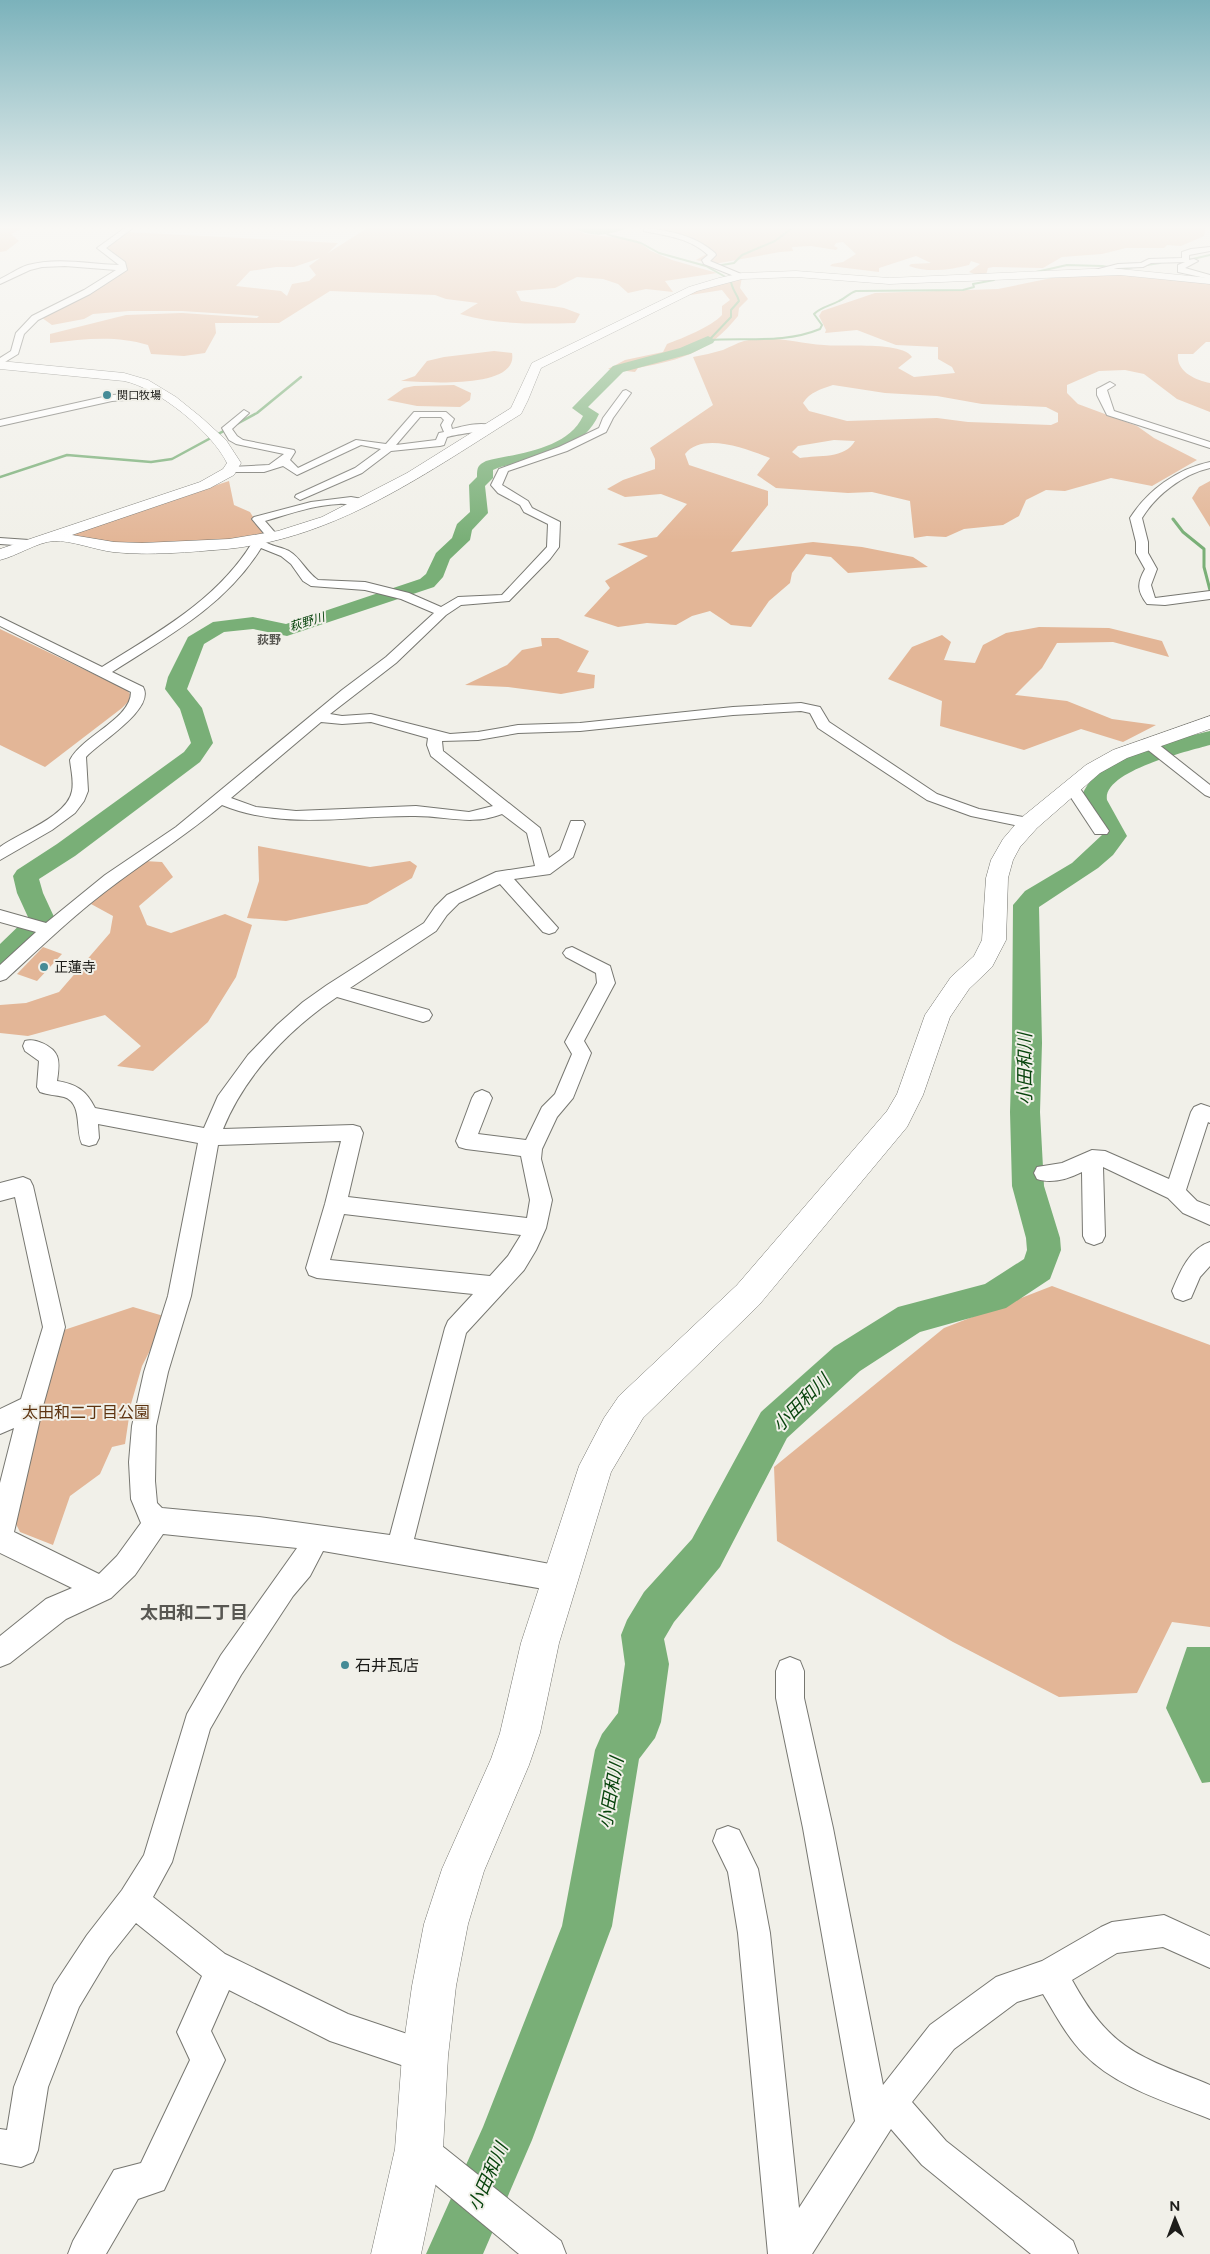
<svg xmlns="http://www.w3.org/2000/svg" width="1210" height="2254" viewBox="0 0 1210 2254" font-family="Figtree,'Noto Sans JP',sans-serif">
	<style>
		.green { fill: #e3b697; fill-rule: evenodd }
		.water { fill: #79af77 }
		.lines { fill: none; stroke-linecap: round; stroke-linejoin: round }
		.stream-far2 { stroke: #79af77; stroke-width: 2 }
		.stream-far1 { stroke: #79af77; stroke-width: 2.5 }
		.stream { stroke: #79af77; stroke-width: 3 }
		.river { fill: #79af77; fill-rule: evenodd }
		.street-casing { stroke: #777771; stroke-width: 2 }
		.secondary-casing { stroke: #777771; stroke-width: 1 }
		.street { fill: #fff; fill-rule: evenodd }
		.secondary { fill: #fff; fill-rule: evenodd }
		.poi-dot { fill: #458b96; stroke: #f1f0e9; stroke-width: 2 }
		.labels { text-anchor: middle; dominant-baseline: central; stroke-width: 4; stroke-linejoin: round; paint-order: stroke }
		.far-poi-label { font-size: 11px; fill: #1d1d1a; stroke: #f1f0e9; text-anchor: start }
		.far-water-label { font-size: 12px; font-style: italic; fill: #07430c; stroke: #f1f0e9 }
		.far-neighbourhood-label { font-size: 12px; font-weight: bold; fill: #585752; stroke: #f1f0e9 }
		.poi-label { font-size: 14px; fill: #1d1d1a; stroke: #f1f0e9; text-anchor: start }
		.near-park-label { font-size: 16px; fill: #5e3411; stroke: #f1f0e9 }
		.near-poi-label { font-size: 16px; fill: #1d1d1a; stroke: #f1f0e9; text-anchor: start }
		.near-water-label { font-size: 18px; font-style: italic; fill: #07430c; stroke: #f1f0e9 }
		.near-neighbourhood-label { font-size: 18px; font-weight: bold; fill: #585752; stroke: #f1f0e9 }
	</style>
	<rect width="100%" height="100%" fill="#f1f0e9"/>
	<g class="green">
		<path d="M0,225H29L11,234L19,241L6,251L0,252Z"/>
		<path d="M372,225H576L570,226L585,234L636,240L651,251L672,260L717,273L665,281L673,292L646,289L628,293L618,284L603,279L577,277L555,288L516,291L521,301L564,308L580,314L575,323C536,324 497,325 460,314L478,303L446,299L435,295L330,291L279,323H215L216,333L205,353L184,356L151,354L148,345C115,335 85,339 50,343V334L126,315L182,313L257,318L259,316L182,311H129L93,314L84,319L52,325L38,315L78,295L125,266L104,247L126,232L338,243L328,253ZM320,258L309,266L316,275L309,281L292,284L287,296L281,291L236,286L250,271L276,267H294Z"/>
		<path d="M650,225H1210V226H1206L1204,236L1181,246L1167,245L1164,248H1126L1102,254L1062,257L1043,268L993,267L988,268L986,275H977L969,272L980,264L971,261L969,265C949,270 929,273 909,266L911,264L931,263L916,256L879,268V272L830,266L832,264L843,262L856,254L843,242L836,243L834,246L838,248L836,250L811,246L792,247L793,251L780,252L714,264L696,260L712,251L706,247Z"/>
		<path d="M1106,273C1141,276 1176,278 1210,284V342H1206L1193,354H1178C1176,372 1196,380 1210,383V412L1177,399L1144,374L1125,370L1099,371L1067,385V393L1078,404L1137,426L1154,438L1197,460L1152,486L1111,478L1065,491L1046,490L1026,500L1019,516L1003,525L964,529L946,537L927,536L914,538L910,501L872,492L848,493L776,488L757,475L770,458C749,450 703,431 685,454L689,465L768,491V505L731,552L813,542L862,547L913,557L928,567L848,573L831,557L806,554L792,573L790,583L769,601L751,627L731,625L710,611L692,616L676,625L647,623L618,627L584,616L610,588L605,581L648,556L617,544L657,537L687,504L661,494L625,497L607,489L623,480L655,469V459L650,448L713,405L693,357C703,355 713,353 723,350C730,347 737,343 744,341C770,334 797,343 824,345C841,347 903,341 912,357L898,368L914,377L955,373L952,367L938,359V347L896,345L857,330L825,333L826,330L819,316L822,311L875,293L998,289L1071,274ZM833,385L885,393L937,396L982,404L1046,407L1058,413V422L1051,425L968,422L937,418L847,421L809,411L803,403C810,392 821,389 833,385ZM834,440L855,441C845,459 819,455 800,458L792,452L798,446Z"/>
		<path d="M742,277L740,288L748,299L739,308L738,316C708,353 683,359 638,368L635,372L608,369L625,360L663,352L667,344C683,338 711,327 722,315V306L730,300L722,290L684,296L723,280Z"/>
		<path d="M494,351L512,353C519,390 424,382 401,381L415,376L427,361L444,357Z"/>
		<path d="M454,385L471,393L470,400L460,407L417,406L387,400L404,388L414,386Z"/>
		<path d="M229,481L234,505L250,512L264,535L228,541L117,545L64,535Z"/>
		<path d="M1210,481V527L1192,498L1199,487Z"/>
		<path d="M1039,627L1109,628L1162,641L1169,657L1113,642L1057,643L1042,668L1015,695L1067,701L1112,719L1156,725L1123,742L1081,729L1024,750L940,726L942,701L888,679L912,647L942,635L951,642L944,660L975,663L983,645L1006,633Z"/>
		<path d="M0,629L127,690L130,694L129,701L122,708L45,767L0,745Z"/>
		<path d="M541,638H558L589,651L577,672L595,675L594,688L561,694L508,687L465,685L507,665L522,650L542,646Z"/>
		<path d="M258,846L370,867L410,861L417,866L412,878L367,904L286,921L247,918L259,881Z"/>
		<path d="M144,861L162,862L173,877L139,906L147,925L171,933L225,914L252,925L236,977L208,1022L153,1071L117,1066L141,1046L105,1015L28,1036L0,1033V1005L26,1003L59,992L110,933L113,916L91,904L115,882Z"/>
		<path d="M43,947L62,954L37,981L17,974Z"/>
		<path d="M1052,1286L1210,1345V1627L1172,1622L1137,1693L1059,1697L953,1642L777,1541L774,1467L944,1328Z"/>
		<path d="M133,1307L167,1317L142,1366L131,1404L125,1444L112,1447L100,1474L70,1496L53,1545L20,1532L13,1518L61,1331Z"/>
	</g>
	<g class="water">
		<path d="M576,225H633L634,226C607,235 596,240 569,226Z"/>
		<path d="M1187,1647H1210V1782L1202,1783L1166,1708Z"/>
	</g>
	<g class="lines">
		<g class="stream-far2">
			<path d="M591,225L609,235L641,243L659,253L706,266L731,280C731,289 737,293 739,301L731,310V317L711,338"/>
			<path d="M1184,261L1210,255"/>
			<path d="M716,266L734,263L742,255L775,241L796,225"/>
			<path d="M1036,272L1067,265L1102,266L1120,269L1160,263"/>
			<path d="M708,340C746,337 784,344 820,329L822,325L814,314C821,307 830,306 839,301C846,298 849,293 856,291L963,290L974,287L973,284L994,280"/>
		</g>
		<path class="stream-far1" d="M0,477L67,455L151,462L172,459L257,413L301,377"/>
		<path class="stream" d="M1173,519L1183,532L1204,549V567L1210,590"/>
		<g class="river">
			<path d="M708,336L715,340L713,343L690,354L623,372L588,407L599,414C584,447 552,455 519,463C510,465 501,466 493,470V478L485,486L488,513L472,530L470,540L450,559L443,577L434,587L287,636L253,629L224,632L204,644L187,689L202,708L213,743L200,762L75,856L39,879L43,893L55,919L10,967L0,970V944L28,917L17,893L13,876L17,870L57,844L184,752L191,743L180,709L165,689L168,677L188,637L213,622L253,617L286,624L420,579L426,574L436,553L452,538L457,524L470,512L469,485L477,477C477,467 478,465 486,461C518,453 567,450 583,416L572,408L613,366L680,348Z"/>
			<path d="M1210,731V745C1189,751 1102,771 1107,800L1127,836L1113,855L1098,868L1039,907L1042,1043L1040,1112L1044,1186L1060,1238L1061,1250L1050,1279L1006,1308L920,1332L860,1371L787,1438L720,1567L674,1622L664,1639L669,1664L661,1722L655,1738L639,1759L612,1926L532,2140L483,2254H426L483,2127L562,1926L595,1750L602,1734L618,1713L625,1664L621,1635L627,1620L644,1592L692,1539L761,1412L834,1347L898,1307L985,1284L1024,1259L1027,1250L1026,1238L1012,1186L1010,1112L1012,1043L1013,905L1025,891L1072,863L1102,835L1087,810L1082,795C1100,753 1169,741 1210,731Z"/>
		</g>
		<defs>
			<g id="street">
				<path d="M129,225H137L106,248L125,262L127,270L90,294L38,320L24,334L18,354L0,365V358L11,351L16,333L32,316L84,290L116,270L65,266L42,267L30,270L0,284V279C9,275 18,268 28,265C58,257 89,264 119,265L97,248Z"/>
				<path d="M646,228C671,231 696,236 715,253L716,255L710,261L746,276L739,278L704,264L702,260L708,255C690,238 667,236 644,231V229Z"/>
				<path d="M1210,247V251L1189,255V260L1194,259L1198,261L1185,268L1210,275V279L1178,272V265L1185,262L1151,263L1143,267L1118,268L1091,274L1087,272L1118,264L1141,263L1149,259L1182,258V252L1191,249Z"/>
				<path d="M1110,382L1115,385L1107,390L1114,411L1210,442V448L1107,415L1097,395V389Z"/>
				<path d="M626,390L631,393L613,418L606,432L567,451L508,471L502,485L528,501L532,508L560,522L559,547L550,559L509,601L461,605L446,615L396,663L330,714L342,716L371,714L450,734L478,732L518,725L580,723L733,707L801,703L820,707L829,722L937,794L979,809L1029,818L1035,820L1037,823L1035,826L1029,828L971,816L927,800L818,728L810,713L801,711L733,715L580,731L518,733L478,740L442,741L443,751L540,828L549,858L560,850L571,821H583L585,824L573,857L550,874L514,879L558,928L555,932L549,934L543,932L500,884L459,903L447,915L436,931L350,988L429,1010L432,1015L429,1020L423,1022L337,997C289,1029 245,1075 223,1129L353,1125L360,1127L363,1133L348,1197L527,1218L530,1200L521,1156L466,1149L459,1147L456,1141L472,1098L475,1093L482,1090L489,1093L492,1098L478,1134L526,1140L542,1107L555,1094L572,1054L565,1042L597,983L596,973L566,957L563,953L566,949L572,947L610,966L615,983L584,1041L591,1053L573,1098L557,1117L542,1149L541,1159L552,1200L546,1228L536,1250L524,1270L466,1333L414,1539L561,1566L570,1570L574,1579L570,1588L561,1592L323,1551L310,1576L293,1596L241,1675L210,1729L172,1862L153,1897L225,1954L348,2014L437,2044L442,2056L437,2068L425,2073L330,2041L229,1990L211,2031L225,2060L164,2190L138,2199L106,2254H68L73,2241L114,2170L141,2163L190,2060L177,2032L202,1976L136,1923L109,1957L79,2007L48,2087L38,2150L33,2162L21,2167L0,2163V2129L7,2130L14,2087L54,1985L87,1935L122,1890L144,1855L187,1714L221,1655L297,1548L163,1534L135,1575L111,1598L66,1619L10,1663L0,1667V1636L46,1599L72,1588L0,1553V1483L14,1428L0,1434V1409L21,1399L43,1327L15,1197L0,1201V1183L23,1177L30,1180L33,1186L65,1327L43,1406L14,1532L99,1574L117,1556L141,1523L131,1499L129,1462L132,1426L144,1372L168,1296L198,1143L98,1124L99,1138L96,1144L89,1146L82,1144C75,1130 83,1103 64,1097C56,1095 48,1095 40,1092L37,1087L39,1061L25,1051L23,1046L25,1041C35,1038 53,1046 57,1056C60,1063 58,1074 57,1081C76,1084 86,1090 95,1108L204,1128L218,1096L248,1055L277,1025L303,1002L327,985L424,923L435,907L447,895L496,872L535,866L527,833L502,814C471,826 448,816 415,816C350,815 285,831 222,805C189,833 153,856 118,882C78,911 42,946 6,979L0,981V965L36,932L0,922V910L46,923L105,875L176,827L342,690L386,657L434,613L401,599L365,590L311,586L303,581L291,564L281,556L261,548C226,605 167,637 112,672L143,687C156,709 98,743 86,757L88,791L84,801L75,813L52,830L0,860V847C19,833 68,816 72,791C74,781 71,770 70,760C82,736 131,719 131,692L0,626V617L102,667C158,632 217,600 252,543L250,539L256,536L260,537C266,546 279,546 289,551C301,558 306,572 318,580L365,582L409,593L441,607L458,597L502,595L547,547L548,524L524,512L520,505L498,493L491,485L499,469L559,447L599,428L603,418L623,391ZM321,722L342,724L371,722L428,738L427,745L431,756L493,806L469,812L416,806L296,811L256,807L231,798ZM341,1141L325,1204L306,1268L309,1275L317,1278L473,1294L448,1321L445,1328L390,1535L259,1517L162,1508L157,1503L155,1481L156,1426L168,1372L191,1296L218,1145ZM344,1214L521,1235L508,1256L490,1276L330,1260Z"/>
				<path d="M163,392L166,393V397L112,401L0,426V420L112,395Z"/>
				<path d="M244,410L249,413L232,429L237,436L243,440L294,450L295,452L290,460L298,468L356,440L386,444L414,412H446L454,419L451,425L452,429C464,426 486,420 496,428C493,430 457,434 447,437L444,445L440,446L391,451L362,473L300,500L295,497L296,495L355,468L381,449L361,445L297,475L283,466L264,472H227L226,470L231,467L269,465L284,454L236,444L229,440L222,428ZM420,417H441L444,420L441,425L444,432L439,433L436,440L396,445Z"/>
				<path d="M1210,462V468C1183,474 1156,495 1142,518L1148,542V553L1157,569L1151,585L1155,598L1210,591V599L1165,605L1147,604C1137,591 1137,583 1145,569L1136,553V542L1130,518C1148,490 1177,469 1210,462Z"/>
				<path d="M351,497L368,500L369,502C363,508 348,503 339,504C314,505 289,514 265,521L278,536L272,539L268,538L252,519L254,517L311,502Z"/>
				<path d="M0,538L29,540L35,543L29,546L0,544Z"/>
				<path d="M1148,739L1153,740L1210,785V797L1205,795L1143,746L1141,743L1143,740Z"/>
				<path d="M1072,782L1077,784L1109,831L1107,834H1095L1093,831L1064,787L1067,784Z"/>
				<path d="M1201,1104L1210,1107V1123L1208,1122L1186,1190L1197,1201L1210,1206V1225L1183,1213L1168,1198L1103,1167L1105,1236L1102,1242L1094,1245L1086,1242L1083,1236L1082,1172C1068,1179 1052,1184 1037,1179L1034,1173L1037,1167L1062,1163L1092,1150L1105,1151L1169,1179L1191,1112L1194,1107Z"/>
				<path d="M1210,1242V1266L1200,1277L1191,1298L1183,1301L1175,1298L1172,1291C1180,1272 1189,1249 1210,1242Z"/>
				<path d="M790,1657L800,1661L804,1671V1698L833,1828L883,2085L930,2025L996,1977L1042,1961L1101,1927L1112,1922L1164,1915L1210,1936V1968L1163,1947L1117,1953L1072,1980C1082,1998 1093,2016 1108,2031C1135,2059 1175,2070 1210,2085V2119C1168,2102 1117,2088 1084,2054C1067,2037 1055,2014 1043,1994L1017,2002L954,2049L912,2102L946,2141L1073,2241L1078,2254H1031L922,2165L891,2129L812,2254H768L738,1933L728,1872L713,1841L717,1830L728,1826L739,1830L758,1869L770,1933L799,2208L855,2121L803,1828L776,1698V1671L780,1661Z"/>
				<path d="M420,2133L432,2138L561,2241L566,2254H519L408,2162L403,2150L408,2138Z"/>
			</g>
			<g id="secondary">
				<path d="M1091,269H1120L1210,278V284L1120,275L889,284L796,277L742,279L697,291L541,368L528,400L521,414C429,471 338,538 227,549C190,552 150,556 113,552C96,550 70,540 54,541C37,542 17,556 0,560V549L200,482L223,469L227,463C212,432 158,388 124,381L0,369V361L124,373L148,380L176,397L202,418L226,440L241,463L234,475L210,488L72,535L114,542L142,543L229,539L278,531L322,517L407,473L511,408L532,363L689,287L719,278L742,273L796,271L889,278Z"/>
				<path d="M1210,716V729L1127,758L1100,773L1037,828L1020,847L1013,860L1008,878L1006,940L992,967L969,989L950,1017L923,1095L907,1127L759,1305L643,1418L611,1472L559,1643L540,1733L529,1765L484,1871L468,1924L456,1986L448,2056L443,2149L421,2254H371L395,2149L402,2056L412,1986L424,1924L442,1869L491,1759L500,1733L521,1643L579,1466L604,1418L619,1396L737,1285L887,1111L897,1094L925,1015L951,977L974,956L982,940L986,878L991,860L1003,839L1021,818L1086,765L1113,750Z"/>
			</g>
		</defs>
		<use href="#street" class="street-casing"/>
		<use href="#secondary" class="secondary-casing"/>
		<use href="#street" class="street"/>
		<use href="#secondary" class="secondary"/>
	</g>
	<linearGradient id="sky" x2="0" y2="1"><stop stop-color="#7bb2bb"/><stop offset="0.42" stop-color="#f9f8f5"/><stop offset="1" stop-color="#f9f8f5" stop-opacity="0"/></linearGradient>
	<rect width="1210" height="541" fill="url(#sky)"/>
	<g class="poi-dot">
		<circle cx="107" cy="395" r="5"/>
		<circle cx="44" cy="967" r="5"/>
		<circle cx="345" cy="1665" r="5"/>
	</g>
	<g class="labels">
		<g class="far-poi-label">
			<text x="117" y="395">関口牧場</text>
		</g>
		<g class="far-water-label">
			<text transform="translate(307 622) rotate(-17)">萩野川</text>
		</g>
		<g class="far-neighbourhood-label">
			<text x="269" y="640">荻野</text>
		</g>
		<g class="poi-label">
			<text x="54" y="967">正蓮寺</text>
		</g>
		<g class="near-park-label">
			<text x="86" y="1412">太田和二丁目公園</text>
		</g>
		<g class="near-poi-label">
			<text x="355" y="1665">石井瓦店</text>
		</g>
		<g class="near-water-label">
			<text transform="translate(1025 1069) rotate(-90)">小田和川</text>
			<text transform="translate(801 1403) rotate(-45)">小田和川</text>
			<text transform="translate(611 1793) rotate(-80)">小田和川</text>
			<text transform="translate(488 2177) rotate(-66)">小田和川</text>
		</g>
		<g class="near-neighbourhood-label">
			<text x="194" y="1613">太田和二丁目</text>
		</g>
	</g>
	<g transform="translate(1175 2219) rotate(359)" stroke="#f1f0e9" stroke-width="4" paint-order="stroke">
	<path d="M0-4L9 19L0 12L-9 19Z" fill="#1d1d1a"/>
	<text y="-8" font-size="14" font-weight="bold" text-anchor="middle" fill="#1d1d1a">N</text>
	</g>
</svg>
